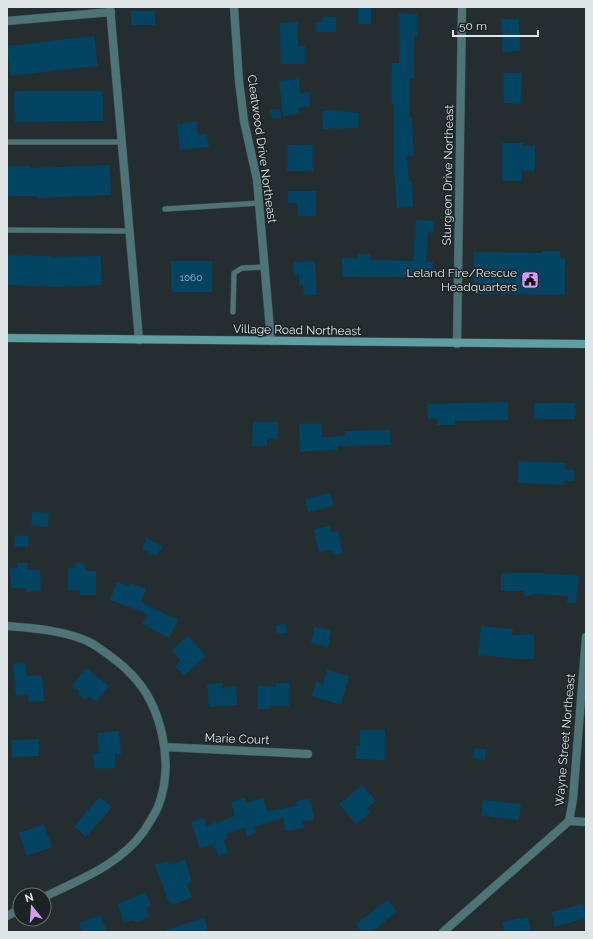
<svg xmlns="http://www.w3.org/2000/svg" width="593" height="939" viewBox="0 0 593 939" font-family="Raleway,sans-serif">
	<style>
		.building { fill: #044463 }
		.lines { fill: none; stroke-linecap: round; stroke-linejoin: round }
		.lane-casing { stroke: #424b4d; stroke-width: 6 }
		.street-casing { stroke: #424b4d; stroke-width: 9 }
		.secondary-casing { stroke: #424b4d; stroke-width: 9 }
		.lane { stroke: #4d7577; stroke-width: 5 }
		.street { stroke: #4d7577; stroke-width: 8 }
		.secondary { stroke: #5d9fa2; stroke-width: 8 }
		.labels { text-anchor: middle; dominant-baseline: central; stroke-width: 3; stroke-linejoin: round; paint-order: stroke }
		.number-label { font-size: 10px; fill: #a9bec7 }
		.street-label { font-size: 12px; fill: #e0e6e8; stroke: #1b2325 }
		.poi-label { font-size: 12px; fill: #e0e6e8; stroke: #1b2325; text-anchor: end }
	</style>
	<rect width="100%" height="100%" fill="#242d2f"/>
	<g class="building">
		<rect x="358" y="7" width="13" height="17"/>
		<rect x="131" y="11" width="24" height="14"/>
		<path d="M399,13L417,14V36L414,35V78H410V118H412L414,156H407L409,181H412L413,207L397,208L394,170V104H391L392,63H399Z"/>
		<path d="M323,17H336V32H316V22H323Z"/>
		<path d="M501,19H519L520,51L503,52Z"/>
		<path d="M298,22V46H305V64H281L280,23Z"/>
		<path d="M94,36L98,66L10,76L7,46Z"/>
		<path d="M503,73H522L521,104L504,103Z"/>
		<path d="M299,79L300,93L309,92L310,106L299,108L300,114L283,116L279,81Z"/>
		<path d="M14,91H103V121L15,122Z"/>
		<path d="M280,109L281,118L271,119L270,110Z"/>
		<path d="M335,110V111L359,113L358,128L323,129L322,111Z"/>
		<path d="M196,121L198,135L207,134L209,147L180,150L177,124Z"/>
		<path d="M502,143H523V146H535V171H522V181H502Z"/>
		<rect x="287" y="145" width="26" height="26"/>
		<path d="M110,165L111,195L37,198V196H7V166H31V168Z"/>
		<path d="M288,191H316V216H298V203H288Z"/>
		<path d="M416,220L434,221V233L428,232L426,262H433V277H342V258H358V254H370L371,260L413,261Z"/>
		<path d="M542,251H560V258H565V295L474,294V252L542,253Z"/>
		<path d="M7,255L50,256V257L101,256L102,285L57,287L7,285Z"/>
		<rect x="171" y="261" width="41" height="31"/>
		<path d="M315,261L317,295L303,296V285H299V275L294,276L293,262Z"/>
		<path d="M508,402V420L455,421V425H437V419H428L427,404Z"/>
		<rect x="534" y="403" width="41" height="16"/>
		<path d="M253,422H278V439H267V446H252Z"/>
		<path d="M322,423V437L345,436V431L390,430L391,445L337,446L338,450L300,452L299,424Z"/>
		<path d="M519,461L565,463V469L575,470L574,481H564V485L517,483Z"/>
		<path d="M330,493L333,506L308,512L305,499Z"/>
		<path d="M32,512L49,513L48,527L31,526Z"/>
		<path d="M330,526L331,532L338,531L343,553L333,555L332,550L319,552L314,529Z"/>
		<path d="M15,535L29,536L28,547H14Z"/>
		<path d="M147,538L162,546L157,556L142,549Z"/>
		<path d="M18,563H28V570H40L41,591L26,592V588H11L10,568H18Z"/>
		<path d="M75,563H85V571H96V595H80V590H68V568H75Z"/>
		<path d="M501,573H541L579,576L576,604L567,603L568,596L532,594V596H523V591H501Z"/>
		<path d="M117,582L128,586L130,583L146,589L141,602L178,620L169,638L142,624L148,614L110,600Z"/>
		<path d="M286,624L287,633L277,634L276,625Z"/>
		<path d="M481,626L513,629L512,635L534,634V659H519L478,655Z"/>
		<path d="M314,627L331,630L328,647L311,643Z"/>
		<path d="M188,636L206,656L184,676L175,666L181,661L172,650Z"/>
		<path d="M26,663L27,676L42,675L44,701L29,702L28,695L16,696L13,664Z"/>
		<path d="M86,668L109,686L96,702L88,696L85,700L78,694L80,692L72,685Z"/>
		<path d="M327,670L349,676L341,705L312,696L316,682L323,684Z"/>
		<path d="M222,683V688L236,687L237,705L209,707L207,684Z"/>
		<path d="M276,683H289V706H270V709H258V686H276Z"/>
		<path d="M360,730H385V760L356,759V746H360Z"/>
		<path d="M119,731L121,754H115L116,768L94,769L93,754L99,753L97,733Z"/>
		<path d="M39,739V756L12,757L11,740Z"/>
		<path d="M474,748L486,749L485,760L473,759Z"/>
		<path d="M362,785L376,801L367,808L371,812L356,824L339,804Z"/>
		<path d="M100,797L112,807L86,837L74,826Z"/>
		<path d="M245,798L246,803L263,798L268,811L297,806L296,801L310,799L314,820L303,821L304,828L285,831L283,818L254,827L256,833L247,836L244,828L226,834L228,838L223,840L228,853L218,856L214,844L200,849L191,822L204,818L206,826L235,816L231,802Z"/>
		<path d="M483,800L521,804L519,820L481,816Z"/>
		<path d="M44,824L52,847L27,856L19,833Z"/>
		<path d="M185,860L192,882L187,884L192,898L170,905L155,865L168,861L169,865Z"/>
		<path d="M146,892L151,906L146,908L150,917L135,922L134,920L124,923L118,904Z"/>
		<path d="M388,900L397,912L371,932H362L356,924Z"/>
		<path d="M583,904L586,918L555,927L551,912Z"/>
		<path d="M101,915L107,932H82L79,923Z"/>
		<path d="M528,917L531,932H504L502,922Z"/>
		<path d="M204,918L208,930L202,932H166V930Z"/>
	</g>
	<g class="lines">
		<defs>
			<g id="lane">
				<path d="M7,142H122"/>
				<path d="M165,209L259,203"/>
				<path d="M7,230L129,231"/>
				<path d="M233,312L234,273L242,268L265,267"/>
			</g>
			<g id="street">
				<path d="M110,7L139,340"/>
				<path d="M234,7L239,81L244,121L257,180L271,341"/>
				<path d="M7,21L111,12"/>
				<path d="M457,344L462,7"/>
				<path d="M7,626C33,628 70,631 93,644C105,652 121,663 131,674C162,705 174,763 159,804C156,813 149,823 144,831C121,864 79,880 44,897"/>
				<path d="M165,747L308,754"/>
				<path d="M569,821L586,822"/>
				<path d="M7,916L20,909"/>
				<path d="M443,932L569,821L573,799L586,637"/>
			</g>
			<path id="secondary" d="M7,338L586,344"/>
		</defs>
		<use href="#lane" class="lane-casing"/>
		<use href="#street" class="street-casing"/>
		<use href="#secondary" class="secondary-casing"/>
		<use href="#lane" class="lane"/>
		<use href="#street" class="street"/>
		<use href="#secondary" class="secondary"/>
	</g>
	<defs>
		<symbol id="civic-square" viewBox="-11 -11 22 22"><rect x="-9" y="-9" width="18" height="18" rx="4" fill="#d99af7" stroke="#1b2325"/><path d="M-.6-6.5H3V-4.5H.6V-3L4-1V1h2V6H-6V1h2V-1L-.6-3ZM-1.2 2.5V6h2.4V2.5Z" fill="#111"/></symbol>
	</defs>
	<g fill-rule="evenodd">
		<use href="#civic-square" x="520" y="270" width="20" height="20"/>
	</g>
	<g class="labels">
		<g class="number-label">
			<text x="191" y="277">1060</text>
		</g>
		<g class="street-label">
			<text transform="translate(262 149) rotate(82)">Cleatwood Drive Northeast</text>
			<text transform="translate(448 175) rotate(-89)">Sturgeon Drive Northeast</text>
			<text transform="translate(297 330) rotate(1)">Village Road Northeast</text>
			<text transform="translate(237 739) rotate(2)">Marie Court</text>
			<text transform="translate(565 740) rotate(-85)">Wayne Street Northeast</text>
		</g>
		<g class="poi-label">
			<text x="517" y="273">Leland Fire/Rescue<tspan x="517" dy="14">Headquarters</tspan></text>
		</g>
	</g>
	<rect width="593" height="939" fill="none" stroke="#e0e6e8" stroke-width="16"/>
	<g transform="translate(32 907) rotate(343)"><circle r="19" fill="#1b2325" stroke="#6a7173"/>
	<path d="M0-3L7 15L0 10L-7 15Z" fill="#d99af7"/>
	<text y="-6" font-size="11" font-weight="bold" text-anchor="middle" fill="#e0e6e8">N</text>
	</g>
	<path d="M453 30v6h85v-6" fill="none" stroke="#e0e6e8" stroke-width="2"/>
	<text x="459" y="30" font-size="12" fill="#e0e6e8" stroke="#1b2325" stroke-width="3" paint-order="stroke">50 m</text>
</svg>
